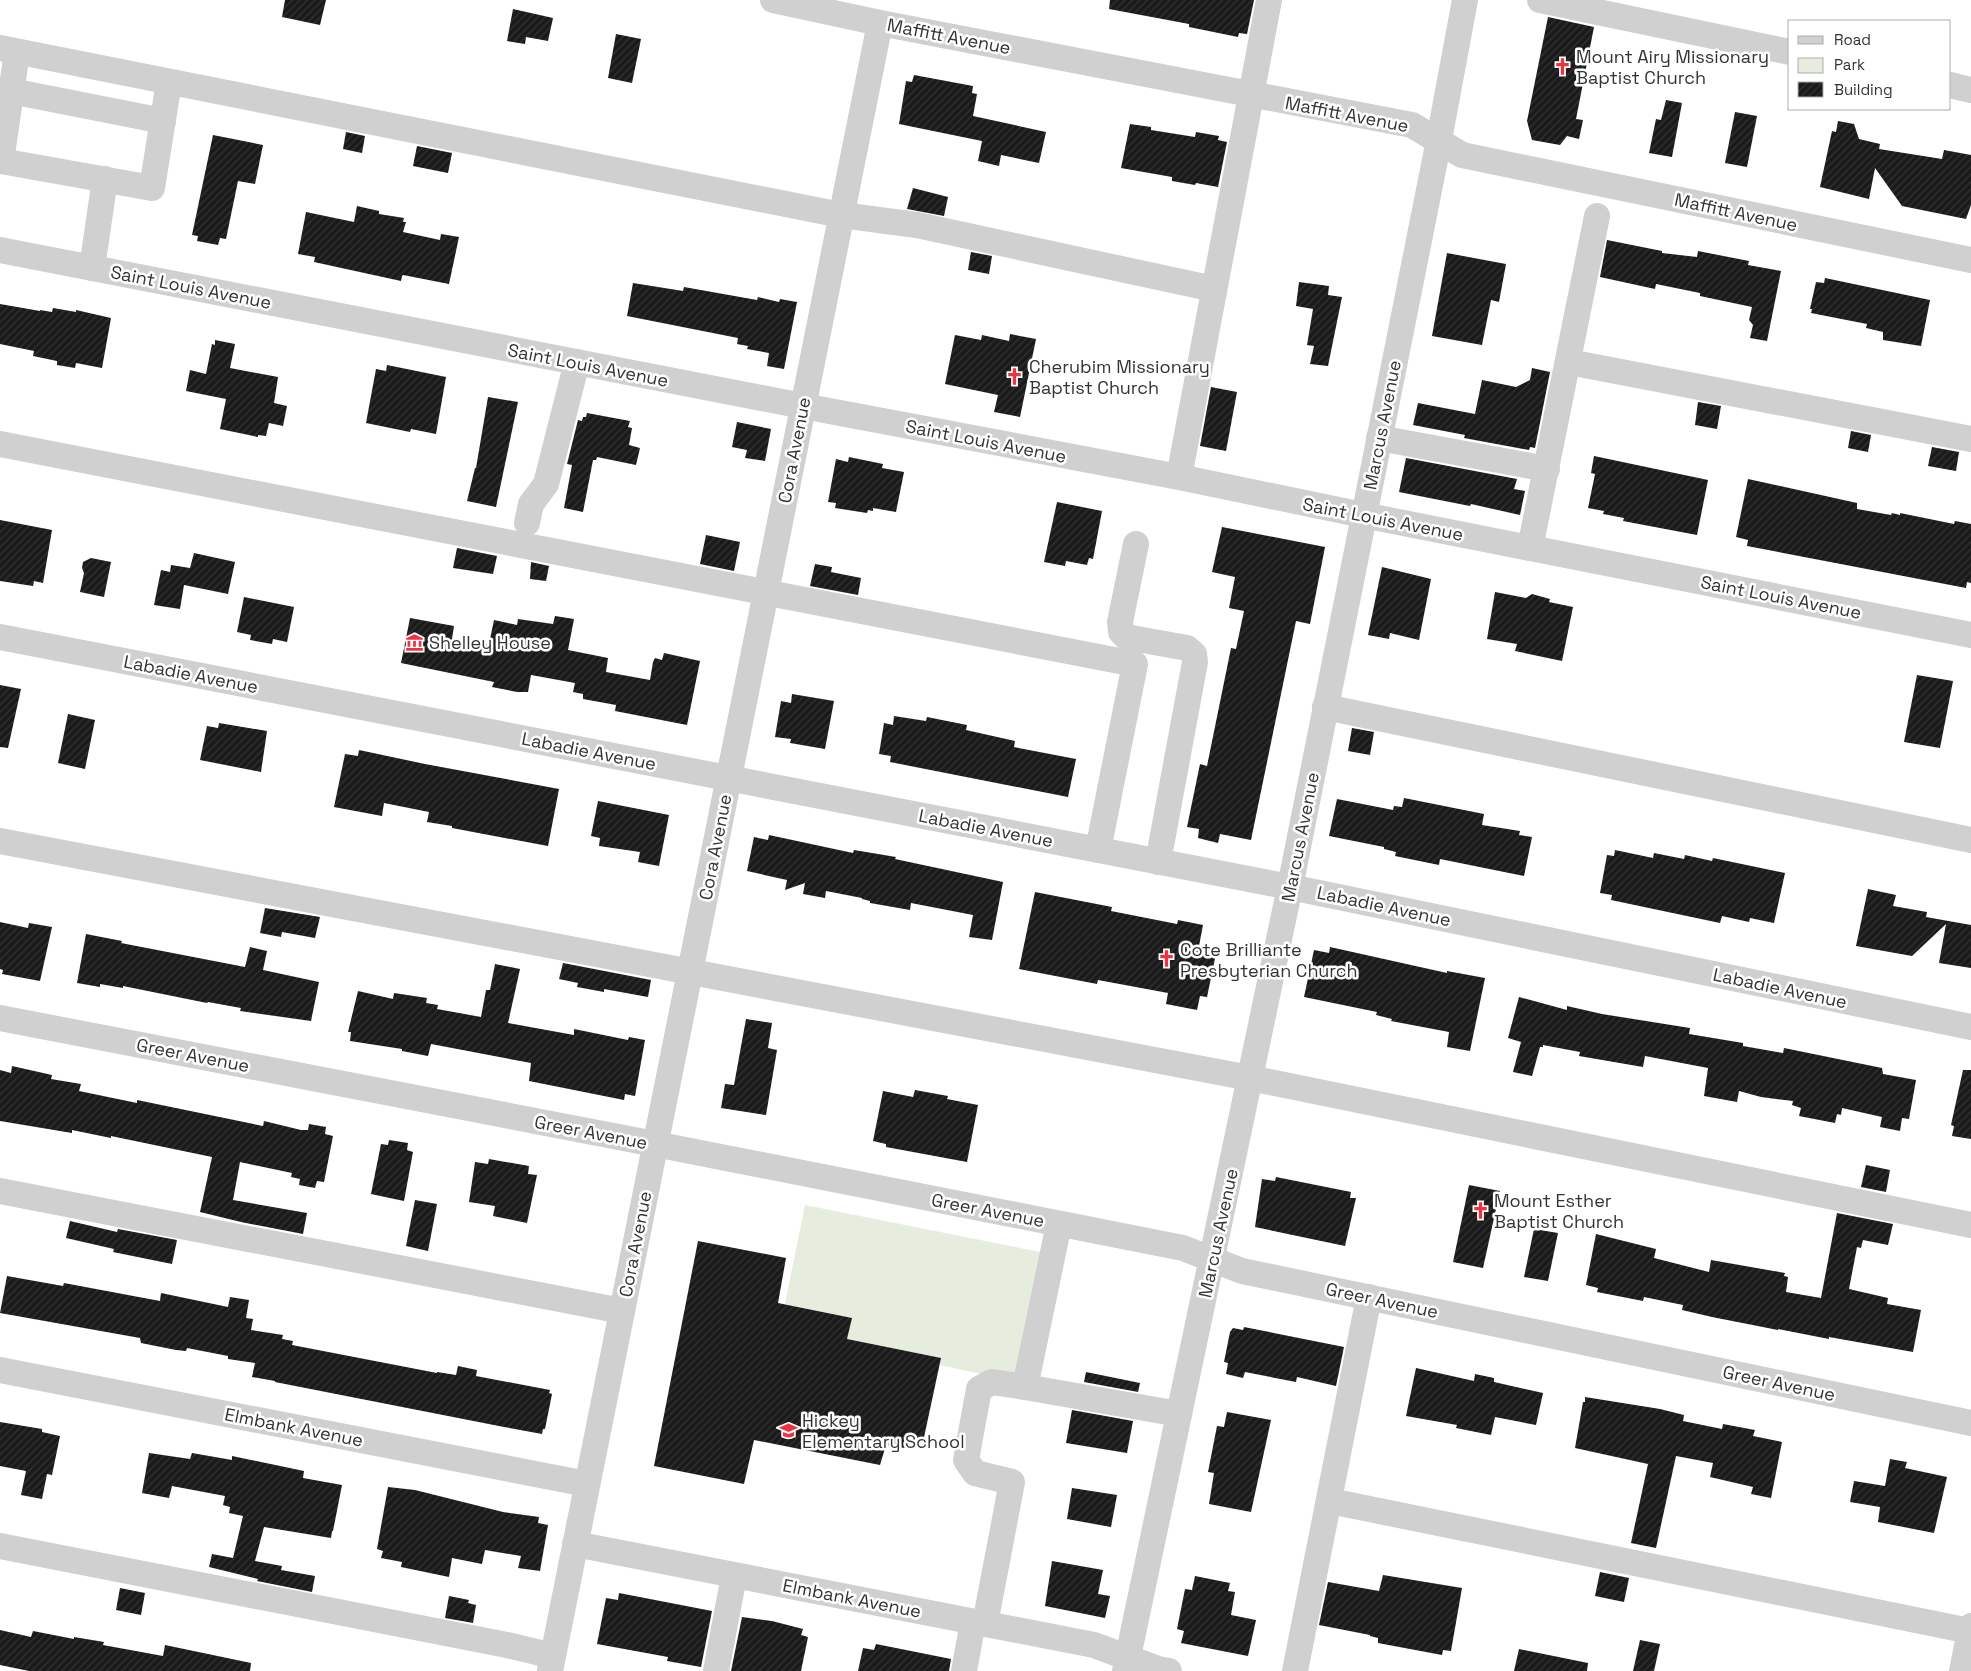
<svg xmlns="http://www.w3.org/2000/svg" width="1971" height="1671" viewBox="0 0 1971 1671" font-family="'Space Grotesk',sans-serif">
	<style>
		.green { fill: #e6ecde }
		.building { fill: url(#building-hatch) }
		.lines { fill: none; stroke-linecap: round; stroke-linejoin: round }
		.minor { stroke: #d0d0d0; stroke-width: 26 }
		.labels { text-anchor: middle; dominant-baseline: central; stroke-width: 5; stroke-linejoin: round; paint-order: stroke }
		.street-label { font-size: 18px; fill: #333; stroke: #fff }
		.poi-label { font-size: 18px; fill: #333; stroke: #fff; text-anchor: start }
	</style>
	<defs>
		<pattern id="building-hatch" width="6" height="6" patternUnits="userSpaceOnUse" patternTransform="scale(1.25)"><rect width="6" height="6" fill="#1a1a1a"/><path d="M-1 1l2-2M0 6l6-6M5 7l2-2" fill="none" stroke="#333"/></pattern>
	</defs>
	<rect width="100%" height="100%" fill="#fff"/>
	<path class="green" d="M805,1205L1045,1253L1022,1368L1010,1380L939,1365L847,1339L851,1318L785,1304Z"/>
	<g class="building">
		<path d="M285,0H326L320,25L282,17Z"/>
		<path d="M1110,0H1254L1247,34L1239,33L1238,37L1189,27V24L1109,9Z"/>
		<path d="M513,9L553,18L548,41L526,37L525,44L507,41Z"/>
		<path d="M1548,17L1594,27L1576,119L1583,120L1579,139L1567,136L1560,145L1532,140L1527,121Z"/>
		<path d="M616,34L641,39L632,83L608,78Z"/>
		<path d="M914,75L973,86L972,93L977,94L973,116L1046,132L1039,163L1001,155L999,166L978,161L982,141L899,124L906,81L912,82Z"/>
		<path d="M1666,100L1682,103L1672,157L1649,153L1656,119L1661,120Z"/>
		<path d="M1735,112L1757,116L1747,167L1725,163Z"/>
		<path d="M1838,121L1854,124L1859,139L1880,144L1879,149L1942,159L1944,150L1971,155V205L1966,219L1902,206L1875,168L1869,199L1820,187L1832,131L1836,132Z"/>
		<path d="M1130,124L1151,127V130L1195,137L1196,132L1219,136L1218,140L1227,142L1218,187L1196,183L1195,185L1172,181V177L1121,168Z"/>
		<path d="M346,132L365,136L362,153L343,149Z"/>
		<path d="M213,135L263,145L255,184L238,181L226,239L220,238L218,245L197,241L198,236L192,235Z"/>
		<path d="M417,146L452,153L448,173L413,166Z"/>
		<path d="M913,188L948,197L944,216L907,209Z"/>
		<path d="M357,206L379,211V214L404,218L403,222H406L403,232L440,240L441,234L459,237L449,284L403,275L402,276L401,281L314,262L315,257L298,254L306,212L354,222Z"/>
		<path d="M1607,240L1662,251V253L1697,257L1698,251L1749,261L1748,265L1781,271L1767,341L1750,338L1753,325L1749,320L1752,307L1700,296V293L1656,284L1655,289L1600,277Z"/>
		<path d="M971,252L992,256L989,274L968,270Z"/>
		<path d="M1447,253L1506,264L1499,302L1491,300L1482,345L1432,336Z"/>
		<path d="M1825,278L1930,300L1921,346L1883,340V332L1866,328L1867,324L1811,313L1812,309H1810L1816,282L1824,283Z"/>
		<path d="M1299,282L1329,286L1328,295L1342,297L1328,366L1310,364L1314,346L1307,345L1313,309L1296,306Z"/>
		<path d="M633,283L683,291L684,287L757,300L758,297L779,302L780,299L797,302L784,369L767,366L769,353L747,349L748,346L737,344L738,338L627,316Z"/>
		<path d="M0,304L40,311V310L52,312L53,308L76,312V310L111,318L102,368L76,363L75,368L57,365V361L33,356L34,351L0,344Z"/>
		<path d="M1010,334L1036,339L1020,417L994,412L998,395L945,384L955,335L981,340L982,335L1009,341Z"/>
		<path d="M215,340L235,344L230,368L278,377L274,403L287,406L283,426L269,423L266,436L258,435V437L220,429L226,399L186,391L190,370L206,374L212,344L215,345Z"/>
		<path d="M387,365L446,377L436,434L411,429L410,432L366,423L376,369L386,371Z"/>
		<path d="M1532,368L1550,372L1535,448L1530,447L1529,450L1464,438L1465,435L1413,425L1418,403L1475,414L1482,380L1516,387L1530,380Z"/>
		<path d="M1211,387L1237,392L1226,451L1200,446Z"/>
		<path d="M488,397L518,402L496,507L467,501L475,468H476Z"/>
		<path d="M1698,402L1721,406L1717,429L1695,425Z"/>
		<path d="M587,413L630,421L628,427L632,428L629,445L640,448L636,465L597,457L596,460H593L583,512L564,508L572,465L567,464L578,420L582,421L583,417H586Z"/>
		<path d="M737,422L771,429L765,461L745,458L747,450L732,447Z"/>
		<path d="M1851,431L1871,435L1868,452L1848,448Z"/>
		<path d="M1932,447L1959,452L1956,471L1928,466Z"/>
		<path d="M1594,456L1708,480L1697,535L1623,521L1624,518L1603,514L1604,511L1588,508L1595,474L1591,473Z"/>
		<path d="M849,457L883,464L882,468L904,472L896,512L873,508V511L868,510L867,513L835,508L836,503L828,502L836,459L848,462Z"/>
		<path d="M1406,458L1517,479L1514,489L1525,491L1520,515L1471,504L1470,506L1399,492Z"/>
		<path d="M1748,479L1857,503V509L1891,515L1892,513L1900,515V513L1954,524L1955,521L1971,524V583L1967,582L1966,588L1747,546L1748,540L1736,537Z"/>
		<path d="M1057,502L1102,511L1093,559L1089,558L1087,565L1066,561L1065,566L1044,562Z"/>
		<path d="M0,520L52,530L43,583L34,581L33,586L0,581Z"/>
		<path d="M1222,527L1325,547L1310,624L1296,621L1251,840L1220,834L1218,843L1198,838L1199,829L1187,827L1200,764L1207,766L1231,648L1236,649L1244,611L1229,608L1235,577L1212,572Z"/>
		<path d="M706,535L740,542L734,571L700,564Z"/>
		<path d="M457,548L497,556L493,574L453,568Z"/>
		<path d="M194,553L235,562L228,594L184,585L180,609L154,605L161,570L170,572L171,565L190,568Z"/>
		<path d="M91,558L111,562L104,597L80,592L84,573L82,568L83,562Z"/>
		<path d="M531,562L549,566L546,581L530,579Z"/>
		<path d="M815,564L832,567L831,572L861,578L858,595L810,586Z"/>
		<path d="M1382,567L1431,579L1419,640L1390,633L1389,639L1368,635Z"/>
		<path d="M1495,592L1526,598L1532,594L1550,599L1549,602L1573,607L1562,661L1515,651L1517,644L1487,639Z"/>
		<path d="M244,597L294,607L287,642L273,639L272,644L250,640L251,635L237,632Z"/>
		<path d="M555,616L574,619L568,650L608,658L606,672L650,680L653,662L655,658L662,660L664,653L700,661L687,725L615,711L616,705L583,699V694L573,692L575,683L531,675L528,692H517L492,687L494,682L401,663L410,618L454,626L452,639L489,644L494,620L517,625L518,619L553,624Z"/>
		<path d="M1917,675L1953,681L1940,748L1904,742Z"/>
		<path d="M0,685L21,689L8,748L0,747Z"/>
		<path d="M792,694L834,701L825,749L790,743L791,739L775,737L781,701L791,703Z"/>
		<path d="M68,714L95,720L85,769L58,763Z"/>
		<path d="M894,716L926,721L927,717L967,725L966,730L1015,741L1014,747L1076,759L1068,797L890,762L891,756L879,754L884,723L893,725Z"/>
		<path d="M219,723L267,731L261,772L200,760L207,726L218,728Z"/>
		<path d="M1352,728L1374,732L1370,755L1348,751Z"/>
		<path d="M359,750L425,764L559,789L548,846L452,828V826L427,822L429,812L384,803L382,816L334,807L345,754L358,756Z"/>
		<path d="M1404,798L1484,814L1482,825L1520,831L1519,835L1532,837L1524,876L1440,859L1439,865L1395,856L1396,852L1384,849V847L1329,836L1337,799L1393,810L1394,806L1402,807Z"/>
		<path d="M598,801L669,815L659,866L638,862L640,852L599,846L600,838L591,836Z"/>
		<path d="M769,835L853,853L854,850L896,857L895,859L1003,882L992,940L969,937L973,915L911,903L910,910L870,903V901L862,899V898L826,891L825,898L803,894L805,883L785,890L787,880L747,871L754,837L768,840Z"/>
		<path d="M1615,850L1653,858L1654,853L1684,859L1685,855L1712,861L1713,858L1785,873L1774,923L1750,918L1749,922L1722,916L1720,923L1611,900L1612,895L1600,893L1607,855L1614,856Z"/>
		<path d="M1868,889L1896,895L1893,906L1927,912L1926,917L1971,925V968L1939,963L1946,924L1912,956L1856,946Z"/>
		<path d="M1035,892L1112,907L1111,911L1177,924L1178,920L1203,925L1199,946L1217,949L1207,997L1200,996L1197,1010L1166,1004L1168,993L1098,980L1097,984L1019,969Z"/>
		<path d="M265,908L320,917L315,938L282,932L281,937L260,933Z"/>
		<path d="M0,922L28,928L29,923L52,927L40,981L2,974L3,970L0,969Z"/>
		<path d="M86,934L122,941L121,943L245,967L250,947L267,951L263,970L319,982L311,1021L240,1011L241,1008L208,1002L207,1003L123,986V988L100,984V987L77,983Z"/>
		<path d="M1330,947L1447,973V971L1485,978L1470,1051L1447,1047L1449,1032L1391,1021L1392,1019L1376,1015L1377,1012L1304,997L1314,950L1329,953Z"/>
		<path d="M563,963L651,980L648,997L604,989V992L577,987L578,983L559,979Z"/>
		<path d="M495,964L520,969L508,1023L574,1035V1029L628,1040L629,1037L645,1040L635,1096L625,1094L624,1100L529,1081L531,1063L431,1044L428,1056L402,1051V1049L350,1041L351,1032H348L358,991L393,999L394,993L427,998L426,1003L438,1005L437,1009L481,1017L486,990H490Z"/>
		<path d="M1519,997L1567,1010V1006L1602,1014L1690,1028L1689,1034L1743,1043V1046L1783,1053L1784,1048L1882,1068L1883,1074L1916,1080L1909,1119L1902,1118L1900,1131L1880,1127L1882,1117L1842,1108L1841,1115L1837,1114L1835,1123L1799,1116L1801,1108L1792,1105L1793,1101L1761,1097L1739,1091L1737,1102L1704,1096L1708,1068L1645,1056L1643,1067L1579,1056L1580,1052L1543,1045V1047H1540L1532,1076L1513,1072L1521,1042L1508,1038Z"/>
		<path d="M746,1019L772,1023L768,1048L777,1050L766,1115L721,1108L725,1084L734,1085Z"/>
		<path d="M12,1066L52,1075L51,1079L81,1084L79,1091L137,1103V1100L263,1126L264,1121L301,1130H308L309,1124L326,1127L325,1134L333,1136L324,1182L317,1181L315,1188L299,1185L300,1179L291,1177L292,1173L240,1162L233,1200L307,1213L303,1234L241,1222L200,1212L212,1157L111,1136V1138L72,1130V1133L0,1121V1070L11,1073Z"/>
		<path d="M1963,1070H1971V1139L1952,1136L1954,1126L1951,1125Z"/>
		<path d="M915,1090L948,1096L947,1099L978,1105L967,1162L886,1147V1144L873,1141L883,1091L913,1097Z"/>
		<path d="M389,1140L408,1143L407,1150L413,1152L404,1201L371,1194L381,1144L388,1145Z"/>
		<path d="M489,1159L529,1166L528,1174L537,1175L527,1223L493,1216L495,1206L469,1202L475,1162L488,1164Z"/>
		<path d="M1866,1165L1890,1170L1886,1192L1861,1187Z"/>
		<path d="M1276,1177L1351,1192L1350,1198H1356L1345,1246L1255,1227L1262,1179L1275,1181Z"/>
		<path d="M1469,1185L1500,1191L1483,1268L1453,1262Z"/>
		<path d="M415,1200L437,1204L428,1251L406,1246Z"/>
		<path d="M1837,1213L1893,1224L1888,1245L1863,1240L1861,1248L1857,1247L1849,1289L1888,1298L1887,1304L1921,1310L1913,1352L1829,1337V1339L1778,1329V1330L1712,1317L1682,1310L1683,1305L1644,1297L1643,1301L1597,1292L1598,1288L1586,1285L1596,1234L1656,1249L1654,1258L1709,1272L1711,1260L1785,1273L1784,1276L1788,1277L1786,1292L1821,1298Z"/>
		<path d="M70,1221L117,1232L118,1229L177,1240L172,1264L113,1252L114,1249L66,1238Z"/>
		<path d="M1534,1229L1558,1233L1548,1281L1524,1277Z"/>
		<path d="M698,1241L786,1258L778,1303L852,1318L847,1339L941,1358L923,1442L913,1440L911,1449L886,1445L880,1465L754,1440L744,1484L654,1466Z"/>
		<path d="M7,1276L63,1286L64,1283L160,1301L161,1293L228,1307L230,1297L249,1300L246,1318L253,1319L251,1330L283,1335L282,1339L293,1341L292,1345L437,1373V1372L456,1375L458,1366L477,1370L476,1376L550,1390L549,1393L552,1394L545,1429H543L542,1434L504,1427L275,1382V1381L252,1377L255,1363L228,1359V1356L187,1348L186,1351L176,1350L141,1343L140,1338L0,1313Z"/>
		<path d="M1244,1327L1344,1347L1336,1386L1297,1377L1296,1382L1245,1372L1243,1378L1226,1374L1228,1363L1224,1362L1230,1332L1233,1328L1243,1330Z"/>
		<path d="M1416,1368L1474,1381L1475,1374L1494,1378V1382L1543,1393L1536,1425L1495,1417L1491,1435L1456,1428L1457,1425L1406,1416Z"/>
		<path d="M1086,1372L1140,1383L1138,1392L1084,1382Z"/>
		<path d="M1585,1397L1660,1409L1684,1415L1683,1421L1722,1429L1723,1424L1755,1430L1753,1436L1782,1442L1771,1498L1751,1494L1753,1487L1710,1477L1713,1463L1676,1456L1656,1548L1631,1543L1648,1464L1575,1448L1583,1402H1585Z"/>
		<path d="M1072,1410L1133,1421L1127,1453L1066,1443Z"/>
		<path d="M1227,1412L1271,1420L1251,1512L1209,1504L1214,1473L1208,1472L1217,1426L1224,1427Z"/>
		<path d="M0,1422L42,1429V1432L60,1436L52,1475L47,1474L42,1499L21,1495L26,1471L0,1466Z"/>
		<path d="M149,1453L190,1459L192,1453L232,1460V1456L304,1471L303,1478L342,1485L333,1531H332L331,1538L264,1527L255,1561L282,1566L281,1570L315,1576L312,1592L257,1581L258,1579L209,1567L212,1554L233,1558L243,1516L229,1513L230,1507L223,1505L225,1496L172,1486L169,1498L142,1493Z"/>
		<path d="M1890,1459L1907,1462L1905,1468L1947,1477L1934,1533L1878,1522L1880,1507L1850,1502L1854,1481L1885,1486Z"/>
		<path d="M388,1487L415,1490L503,1512L539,1517L538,1523L548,1525L540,1571L518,1568L521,1556L485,1550L482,1564L452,1558L449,1577L401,1567L402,1562L381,1558L383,1551L377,1549Z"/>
		<path d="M1072,1488L1117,1495L1111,1527L1067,1519Z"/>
		<path d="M1052,1561L1103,1570L1098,1594L1110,1596L1105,1618L1045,1606Z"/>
		<path d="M1600,1572L1629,1578L1624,1602L1595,1596Z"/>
		<path d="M1383,1575L1462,1588L1451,1651L1443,1650L1442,1655L1378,1643V1638L1370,1636V1635L1319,1625L1328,1582L1379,1591Z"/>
		<path d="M1195,1576L1230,1583L1228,1591L1235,1592L1231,1615L1256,1620L1248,1656L1181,1643L1184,1631L1177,1629L1185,1589L1192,1590Z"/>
		<path d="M120,1588L145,1593L141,1615L116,1610Z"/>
		<path d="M619,1593L712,1611L701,1667L667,1661L668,1657L597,1644L606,1598L618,1600Z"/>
		<path d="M449,1596L469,1600L468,1603L476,1605L473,1623L445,1618Z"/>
		<path d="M742,1617L772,1621L803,1629L801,1635L808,1637L801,1671H731Z"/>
		<path d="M0,1630L31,1637L33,1631L74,1639V1637L104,1642L103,1645L163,1656L165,1645L251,1663L250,1671H29L0,1665Z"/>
		<path d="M1640,1640L1660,1644L1654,1671H1633Z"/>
		<path d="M876,1644L951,1659L949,1671H858L863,1648L874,1650Z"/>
		<path d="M1519,1649L1588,1663L1587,1671H1514Z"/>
	</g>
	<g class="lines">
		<g class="minor">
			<path d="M773,0L880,23L1412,125L1462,155L1971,260"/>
			<path d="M1540,0L1790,52"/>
			<path d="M0,48L841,215L917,225L1214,289"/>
			<path d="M17,52L1,161L152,188L169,82"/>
			<path d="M1950,85L1971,90"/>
			<path d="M11,91L163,121"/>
			<path d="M0,250L803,406L1179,477L1363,515L1971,635"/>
			<path d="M92,268L105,179"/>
			<path d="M1569,362L1971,439"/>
			<path d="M1379,438L1547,469"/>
			<path d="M0,444L1135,664L1098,850"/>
			<path d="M1179,477L1269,0"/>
			<path d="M527,523L531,504L546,484L577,362"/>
			<path d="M1136,544L1120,622L1121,632L1126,637L1187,648L1194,654L1195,662L1158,862"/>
			<path d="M1530,548L1597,216"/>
			<path d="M0,637L1290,887L1971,1027"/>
			<path d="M1325,707L1971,840"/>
			<path d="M0,841L1250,1078L1971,1225"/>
			<path d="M0,1018L655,1144L1183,1248L1242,1271L1971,1423"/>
			<path d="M0,1191L622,1311"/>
			<path d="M0,1370L587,1484"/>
			<path d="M1025,1387L1179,1414"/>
			<path d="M1330,1501L1970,1631"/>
			<path d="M575,1544L1094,1645L1158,1669L1169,1671"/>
			<path d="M0,1546L507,1645L553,1656"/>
			<path d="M985,1624L1012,1482L975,1473L966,1460L979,1389L992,1382L1025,1387L1059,1224"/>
			<path d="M550,1671L880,23"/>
			<path d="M716,1671L734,1576"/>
			<path d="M964,1671L973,1622"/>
			<path d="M1125,1671L1290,887L1439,140L1465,0"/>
			<path d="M1295,1671L1369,1297"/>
			<path d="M1962,1671L1971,1626"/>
		</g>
	</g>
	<defs>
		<symbol id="church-bare" viewBox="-9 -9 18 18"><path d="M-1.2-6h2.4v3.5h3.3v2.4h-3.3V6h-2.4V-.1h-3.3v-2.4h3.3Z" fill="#ea3444" stroke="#fff" stroke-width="2.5" paint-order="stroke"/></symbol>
		<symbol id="museum-bare" viewBox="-9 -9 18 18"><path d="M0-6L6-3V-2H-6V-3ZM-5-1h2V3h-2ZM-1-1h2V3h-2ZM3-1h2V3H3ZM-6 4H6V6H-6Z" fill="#ea3444" stroke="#fff" stroke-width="2.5" paint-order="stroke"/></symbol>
		<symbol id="school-bare" viewBox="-9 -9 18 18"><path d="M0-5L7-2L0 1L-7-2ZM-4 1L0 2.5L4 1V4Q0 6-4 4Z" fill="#ea3444" stroke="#fff" stroke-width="2.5" paint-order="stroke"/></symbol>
	</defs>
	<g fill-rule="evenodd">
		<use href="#church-bare" x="1550" y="54" width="25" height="25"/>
		<use href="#church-bare" x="1002" y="364" width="25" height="25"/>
		<use href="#museum-bare" x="402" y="630" width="25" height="25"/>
		<use href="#church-bare" x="1154" y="946" width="25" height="25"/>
		<use href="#church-bare" x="1468" y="1198" width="25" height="25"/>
		<use href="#school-bare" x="776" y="1418" width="25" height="25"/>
	</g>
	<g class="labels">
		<g class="street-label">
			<text transform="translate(949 36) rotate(11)">Maffitt Avenue</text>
			<text transform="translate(1347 114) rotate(11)">Maffitt Avenue</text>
			<text transform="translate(1736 212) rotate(12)">Maffitt Avenue</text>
			<text transform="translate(191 287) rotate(11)">Saint Louis Avenue</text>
			<text transform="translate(588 365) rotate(11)">Saint Louis Avenue</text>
			<text transform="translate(1382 425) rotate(-79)">Marcus Avenue</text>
			<text transform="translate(986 441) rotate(11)">Saint Louis Avenue</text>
			<text transform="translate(794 450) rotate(-79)">Cora Avenue</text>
			<text transform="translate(1383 519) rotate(11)">Saint Louis Avenue</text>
			<text transform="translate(1781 597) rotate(11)">Saint Louis Avenue</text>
			<text transform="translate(191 674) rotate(11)">Labadie Avenue</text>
			<text transform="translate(589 751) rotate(11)">Labadie Avenue</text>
			<text transform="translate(986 828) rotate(11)">Labadie Avenue</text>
			<text transform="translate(1300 837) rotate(-79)">Marcus Avenue</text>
			<text transform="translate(715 847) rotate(-79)">Cora Avenue</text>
			<text transform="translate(1384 906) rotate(12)">Labadie Avenue</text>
			<text transform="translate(1780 988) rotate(12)">Labadie Avenue</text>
			<text transform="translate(193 1055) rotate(11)">Greer Avenue</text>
			<text transform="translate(591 1132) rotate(11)">Greer Avenue</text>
			<text transform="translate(988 1210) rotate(11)">Greer Avenue</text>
			<text transform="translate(1218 1233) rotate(-78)">Marcus Avenue</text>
			<text transform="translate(635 1244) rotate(-79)">Cora Avenue</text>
			<text transform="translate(1382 1300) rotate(12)">Greer Avenue</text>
			<text transform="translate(1779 1383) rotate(12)">Greer Avenue</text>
			<text transform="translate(294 1427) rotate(11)">Elmbank Avenue</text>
			<text transform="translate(852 1598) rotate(11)">Elmbank Avenue</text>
		</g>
		<g class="poi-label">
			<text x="1576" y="56">Mount Airy Missionary<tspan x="1576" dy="21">Baptist Church</tspan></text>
			<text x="1029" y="366">Cherubim Missionary<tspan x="1029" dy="21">Baptist Church</tspan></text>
			<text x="429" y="642">Shelley House</text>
			<text x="1180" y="949">Cote Brilliante<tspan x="1180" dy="21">Presbyterian Church</tspan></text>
			<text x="1494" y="1200">Mount Esther<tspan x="1494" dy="21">Baptist Church</tspan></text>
			<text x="802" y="1420">Hickey<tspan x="802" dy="21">Elementary School</tspan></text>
		</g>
	</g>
	<rect x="1788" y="20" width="162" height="90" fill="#ffffff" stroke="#adadad"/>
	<rect x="1798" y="36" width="25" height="8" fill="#d0d0d0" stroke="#adadad"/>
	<text x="1834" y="45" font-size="15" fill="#333333">Road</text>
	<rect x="1798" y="58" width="25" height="15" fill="#e6ecde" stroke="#adadad"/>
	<text x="1834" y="70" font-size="15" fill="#333333">Park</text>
	<rect x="1798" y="82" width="25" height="15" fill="url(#building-hatch)" stroke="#adadad"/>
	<text x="1834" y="95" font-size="15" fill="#333333">Building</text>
</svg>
